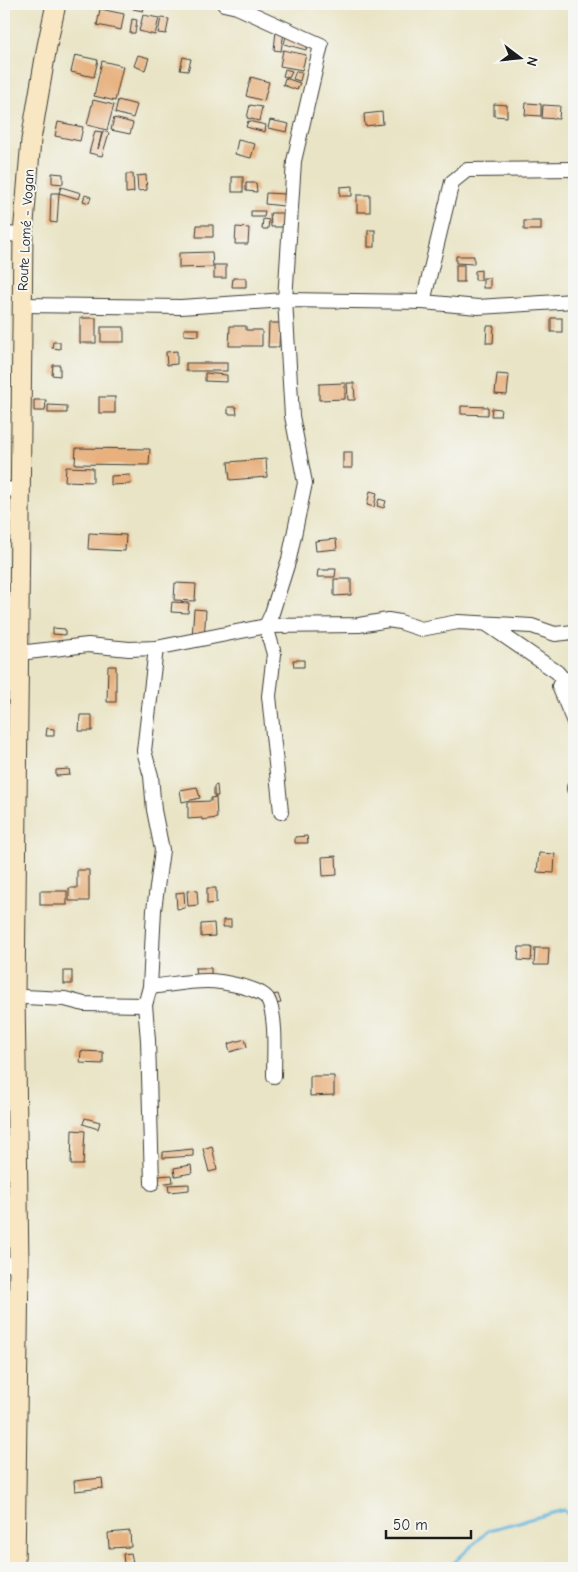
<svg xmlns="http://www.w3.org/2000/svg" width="578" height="1572" viewBox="0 0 578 1572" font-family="'Comic Neue',sans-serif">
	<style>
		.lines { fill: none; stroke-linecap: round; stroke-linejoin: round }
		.stream { stroke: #62b6de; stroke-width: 3 }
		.building { fill: #e7b07d }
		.minor-casing { stroke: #3b3a35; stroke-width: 16 }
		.secondary-casing { stroke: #3b3a35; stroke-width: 21 }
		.minor { stroke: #fff; stroke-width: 14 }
		.secondary { stroke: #f9e7c3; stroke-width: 19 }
		.labels { text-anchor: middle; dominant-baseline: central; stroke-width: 4; stroke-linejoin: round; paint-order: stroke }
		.street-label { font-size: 14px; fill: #1c1c1c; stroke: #f6f6f2 }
	</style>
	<rect width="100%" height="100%" fill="#f6f6f2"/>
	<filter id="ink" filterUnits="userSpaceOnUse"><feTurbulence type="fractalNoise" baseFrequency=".02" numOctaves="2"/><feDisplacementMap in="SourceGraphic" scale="10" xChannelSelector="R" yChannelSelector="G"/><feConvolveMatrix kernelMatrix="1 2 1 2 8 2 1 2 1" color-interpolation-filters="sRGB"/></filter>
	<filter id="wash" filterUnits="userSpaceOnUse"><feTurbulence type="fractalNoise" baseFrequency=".0096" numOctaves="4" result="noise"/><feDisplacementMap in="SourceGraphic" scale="20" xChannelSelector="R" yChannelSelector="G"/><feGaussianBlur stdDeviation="1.12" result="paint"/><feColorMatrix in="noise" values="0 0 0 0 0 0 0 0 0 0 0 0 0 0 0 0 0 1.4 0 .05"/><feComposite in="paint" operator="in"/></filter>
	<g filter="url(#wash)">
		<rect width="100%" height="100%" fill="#e9e4c5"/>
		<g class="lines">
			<path class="stream" d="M448,1568L489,1530L564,1510L574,1521"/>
		</g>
		<g id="blocks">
			<g class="building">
				<path d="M134,4H149L148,6L145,5L143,11L133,9Z"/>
				<path d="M100,9L124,14L121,30L97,25Z"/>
				<path d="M143,15L159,18L155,35L139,31Z"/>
				<path d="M161,18L169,19L166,34L158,33Z"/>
				<path d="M132,19L137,20L135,33H130Z"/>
				<path d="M276,31L284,32L281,51L274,50Z"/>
				<path d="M286,36L308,43L306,50L284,44Z"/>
				<path d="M283,50L306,55L302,70L280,66Z"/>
				<path d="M75,55L98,60L94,77L71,72Z"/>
				<path d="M138,55L149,58L145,70L134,66Z"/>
				<path d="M183,57L191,59L188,71L180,70Z"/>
				<path d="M102,61L123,66L115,101L94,96Z"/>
				<path d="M285,69L292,71L289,78L283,76Z"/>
				<path d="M296,71L302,73L300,81L293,79Z"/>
				<path d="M251,77L269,82L264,101L246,96Z"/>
				<path d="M285,78L300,83L297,90L283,85Z"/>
				<path d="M93,100L114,105L107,130L87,125Z"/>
				<path d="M118,100L137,105L133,118L115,113Z"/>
				<path d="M526,103L541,104V116L525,115Z"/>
				<path d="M494,104L507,105V117L494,116Z"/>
				<path d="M250,105L262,107L259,121L247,118Z"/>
				<path d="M543,105L560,106L559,119L542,118Z"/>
				<path d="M382,112L383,124L365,126L364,114Z"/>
				<path d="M114,118L133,123L130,134L111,130Z"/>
				<path d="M270,120L289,124L287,132L268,128Z"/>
				<path d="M248,121L266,125L265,132L246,127Z"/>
				<path d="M58,122L83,127L80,141L55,136Z"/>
				<path d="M95,131L102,132L98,149L103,131L109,133L102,156L89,153Z"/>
				<path d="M238,140L255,144L251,158L235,154Z"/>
				<path d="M52,173L63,174V184L52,183Z"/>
				<path d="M126,174H133L134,192L126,193Z"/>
				<path d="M146,175L147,190L138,191L137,176Z"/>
				<rect x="232" y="177" width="11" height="15"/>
				<path d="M246,183H256L257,192L246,191Z"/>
				<path d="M352,186V196H340V187Z"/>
				<path d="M61,187L81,193L79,199L59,193Z"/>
				<path d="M51,193H59L57,223L50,222Z"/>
				<path d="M266,193L285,194L284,206L265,204Z"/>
				<path d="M85,195L91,197L89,203L83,201Z"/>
				<rect x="357" y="195" width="13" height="17"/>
				<path d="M251,211H265L264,217H251Z"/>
				<path d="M270,213H285V227H271Z"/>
				<path d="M263,219L269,220L268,229H262Z"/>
				<rect x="524" y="221" width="17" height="9"/>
				<path d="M197,225H213V237H196Z"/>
				<path d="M236,227L249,228L248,244H235Z"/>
				<rect x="368" y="230" width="7" height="17"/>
				<path d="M212,252L213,267L179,268V253Z"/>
				<path d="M456,256H474V264L456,263Z"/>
				<rect x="214" y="265" width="12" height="13"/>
				<rect x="456" y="265" width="8" height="17"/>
				<path d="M481,270V280H475V271Z"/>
				<path d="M233,278H246V287H232Z"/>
				<rect x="483" y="278" width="7" height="10"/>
				<rect x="80" y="318" width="16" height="25"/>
				<rect x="551" y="318" width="11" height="14"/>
				<path d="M269,323H280L279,347H268Z"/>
				<path d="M230,326H246V330H262V346H229Z"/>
				<path d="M487,326H494L493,343H486Z"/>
				<rect x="101" y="327" width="23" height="15"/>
				<path d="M184,329H199V336L184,335Z"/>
				<path d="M53,342H60V349L52,348Z"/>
				<path d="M177,351V364L167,365L166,352Z"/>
				<rect x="186" y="363" width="41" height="8"/>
				<path d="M53,365H60V376L52,375Z"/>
				<path d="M205,373L227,375V382L205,381Z"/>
				<path d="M497,374L509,375L507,395L495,394Z"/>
				<path d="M345,383V399L319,400V384Z"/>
				<path d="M347,383H354L355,400H348Z"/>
				<rect x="99" y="397" width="16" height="16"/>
				<path d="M34,400H46L45,411H34Z"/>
				<path d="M48,405L67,406V413H48Z"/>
				<path d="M461,406L488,407V415L461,414Z"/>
				<path d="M228,407H236L237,414H228Z"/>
				<path d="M492,408L501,409L500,416H491Z"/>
				<path d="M76,448L150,449L149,465L75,464Z"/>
				<rect x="343" y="452" width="9" height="16"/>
				<path d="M266,459L267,477L230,480L228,462Z"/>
				<path d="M66,467L93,468V482L65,481Z"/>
				<path d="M130,475L131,484L111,485V476Z"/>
				<path d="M370,491L377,493L374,507L367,505Z"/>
				<path d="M379,499L386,501L384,508L377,506Z"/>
				<path d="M89,533L126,535L125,551L88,549Z"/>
				<path d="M336,539L337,549L316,551L315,541Z"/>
				<path d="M329,569H336L335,577H317L318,570H329Z"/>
				<path d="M334,579H351V595L334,596Z"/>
				<path d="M175,583L196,584L195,601L174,600Z"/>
				<path d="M172,602L189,603L188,613L171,612Z"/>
				<path d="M194,609L206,610L204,639L192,638Z"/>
				<path d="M53,628L65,629V635L53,634Z"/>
				<path d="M293,660H304V667H294Z"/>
				<path d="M108,666H116V702H107Z"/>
				<path d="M80,715H92V731H79Z"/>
				<path d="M47,728L54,729V736H46Z"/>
				<path d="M69,769L70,775L56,776V770Z"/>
				<path d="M217,785L218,796H214V786Z"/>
				<path d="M197,787L200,798L182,802L180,790Z"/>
				<path d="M216,797L217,818L202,820V818L188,819V802L211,801V798Z"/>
				<path d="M307,836L308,843H295V837Z"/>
				<path d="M539,853L555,854L554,873L537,872Z"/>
				<path d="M336,856L337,875L323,876L322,857Z"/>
				<path d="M77,870H89V901H69V888H77Z"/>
				<path d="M207,888H216V903L207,904Z"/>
				<path d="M197,890L198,905L188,906L187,891Z"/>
				<rect x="40" y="891" width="27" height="14"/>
				<path d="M184,892L185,908L177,909L176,893Z"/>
				<rect x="223" y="920" width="8" height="7"/>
				<path d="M214,923L215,936L201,937V924Z"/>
				<path d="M519,947H532L531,961L518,960Z"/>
				<path d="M535,948H549L548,965H534Z"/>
				<path d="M195,968H211V976H196Z"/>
				<rect x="64" y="971" width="8" height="13"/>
				<path d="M278,994L281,1003L274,1004L272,995Z"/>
				<path d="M245,1039L247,1047L230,1052L228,1044Z"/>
				<path d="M81,1051L103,1052V1064L80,1063Z"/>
				<path d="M310,1076H334V1095L310,1096Z"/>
				<path d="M85,1118L100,1122L98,1129L83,1124Z"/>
				<path d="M72,1130L85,1131L83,1165H71Z"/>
				<path d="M212,1146L217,1170L209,1172L203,1149Z"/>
				<path d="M193,1149V1156L163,1158V1152Z"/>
				<path d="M191,1165L192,1173L175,1176L174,1168Z"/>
				<path d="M172,1175L173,1182L159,1184L158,1176Z"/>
				<path d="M189,1184V1190L169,1192L168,1185Z"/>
				<path d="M102,1478L103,1488L75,1491L74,1481Z"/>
				<path d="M130,1531L131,1547L109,1548L108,1533Z"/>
				<path d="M131,1553L133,1563L124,1564L123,1554Z"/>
			</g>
		</g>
	</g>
	<g filter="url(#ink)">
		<use href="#blocks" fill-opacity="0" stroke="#3b3a35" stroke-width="1"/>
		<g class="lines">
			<defs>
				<g id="minor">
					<path d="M224,4L237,7L321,45L294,161L285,300L292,416L305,483L289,559L272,613L266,626L274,654L269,696L281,812"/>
					<path d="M4,234L23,235"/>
					<path d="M423,302L452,182L467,170L574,169"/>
					<path d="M23,305L181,307L285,300L423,302L478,307L574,301"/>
					<path d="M4,489L21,490"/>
					<path d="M4,604H19"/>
					<path d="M488,625L557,672L563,679H574"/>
					<path d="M19,653L88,645L129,649L156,648L266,626L359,625L388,620L400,622L421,629L458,622L532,626L555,634L574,632"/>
					<path d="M574,695L563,679L559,686L574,722"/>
					<path d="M574,789V788"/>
					<path d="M4,870L17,868"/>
					<path d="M150,987C169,985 188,981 207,981C220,981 263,988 268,1000C277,1017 274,1056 274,1076"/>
					<path d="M4,996L65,999L84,1004L145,1005"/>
					<path d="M152,1183L148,1040L145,1005L150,987L154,910L162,850L154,810L151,776L144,751L156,648"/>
					<path d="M4,1264H19"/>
					<path d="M4,1385L17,1386"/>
				</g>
				<path id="secondary" d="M15,1568L19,1264L15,996L23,235L31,140L47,46L56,4"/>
			</defs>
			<use href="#minor" class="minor-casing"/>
			<use href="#secondary" class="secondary-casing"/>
			<use href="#minor" class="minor"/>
			<use href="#secondary" class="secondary"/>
		</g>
	</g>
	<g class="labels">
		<g class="street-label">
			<text transform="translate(26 230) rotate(-87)">Route Lomé - Vogan</text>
		</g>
	</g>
	<rect width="578" height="1572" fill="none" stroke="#f6f6f2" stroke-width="20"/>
	<g transform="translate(520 58) rotate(106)" stroke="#f6f6f2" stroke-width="4" paint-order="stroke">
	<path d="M0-4L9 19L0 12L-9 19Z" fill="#1c1c1c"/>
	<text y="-8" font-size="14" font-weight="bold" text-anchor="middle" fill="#1c1c1c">N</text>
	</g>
	<path d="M386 1530v8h85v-8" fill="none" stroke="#1c1c1c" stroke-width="2.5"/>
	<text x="393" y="1530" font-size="15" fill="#1c1c1c" stroke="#f6f6f2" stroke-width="4" paint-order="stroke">50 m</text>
</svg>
